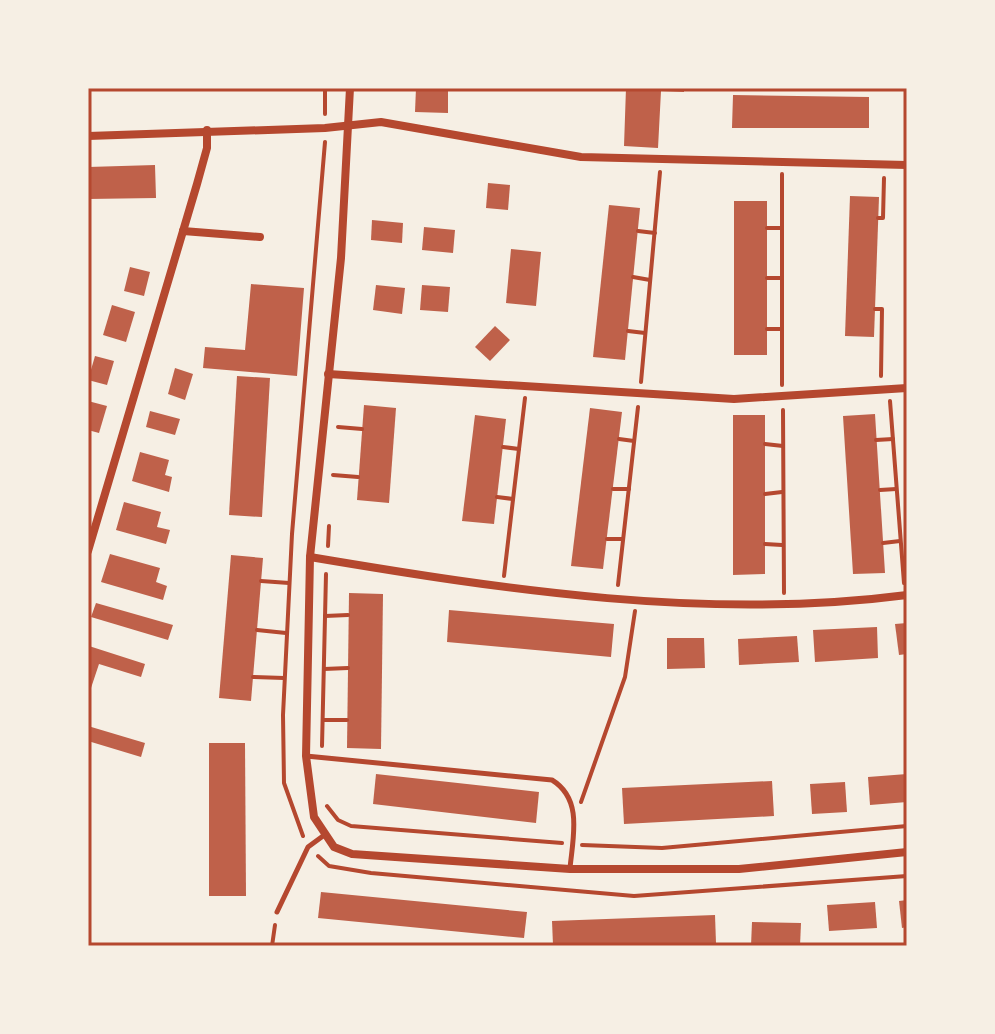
<svg xmlns="http://www.w3.org/2000/svg" width="995" height="1034" viewBox="0 0 995 1034" font-family="Barlow,sans-serif">
	<style>
		.building { fill: #bf614a }
		.lines { fill: none; stroke-linecap: round; stroke-linejoin: round }
		.path { stroke: #b5482f; stroke-width: 4 }
		.service { stroke: #b5482f; stroke-width: 5 }
		.minor { stroke: #b5482f; stroke-width: 8 }
		.neatline { fill: none; stroke: #b5482f; stroke-width: 3 }
	</style>
	<rect width="100%" height="100%" fill="#f6efe4"/>
	<g class="building">
		<path d="M416,88H448V113L415,112Z"/>
		<path d="M626,88H684V92L661,91L658,148L624,146Z"/>
		<path d="M733,95L869,97V128H732Z"/>
		<path d="M155,165L156,198L88,199V167Z"/>
		<path d="M488,183L510,185L508,210L486,208Z"/>
		<path d="M850,196L879,197L874,337L845,336Z"/>
		<rect x="734" y="201" width="33" height="154"/>
		<path d="M609,205L640,208L625,360L593,357Z"/>
		<path d="M372,220L403,223L402,243L371,240Z"/>
		<path d="M424,227L455,230L453,253L422,250Z"/>
		<path d="M511,249L541,252L536,306L506,303Z"/>
		<path d="M130,267L150,272L144,296L124,291Z"/>
		<path d="M251,284L304,288L297,376L203,368L205,347L245,350Z"/>
		<path d="M376,285L405,288L402,314L373,310Z"/>
		<path d="M422,285L450,287L448,312L420,310Z"/>
		<path d="M112,305L135,312L126,342L103,335Z"/>
		<path d="M495,326L510,340L490,361L475,347Z"/>
		<path d="M95,356L114,361L107,385L88,380Z"/>
		<path d="M175,368L193,374L185,400L168,394Z"/>
		<path d="M237,376L270,378L262,517L229,515Z"/>
		<path d="M88,401L107,406L99,433L88,430Z"/>
		<path d="M364,405L396,408L389,503L357,500Z"/>
		<path d="M590,408L622,412L603,569L571,566Z"/>
		<path d="M150,411L180,419L175,435L146,427Z"/>
		<path d="M875,414L885,573L853,574L843,416Z"/>
		<path d="M475,415L506,419L494,524L462,521Z"/>
		<path d="M733,415H765V574L733,575Z"/>
		<path d="M140,452L169,460L165,475L172,477L169,492L132,481Z"/>
		<path d="M124,502L161,512L157,527L170,530L166,544L116,530Z"/>
		<path d="M110,554L160,568L156,582L167,586L163,600L101,582Z"/>
		<path d="M231,555L263,558L251,701L219,698Z"/>
		<path d="M349,593L383,594L381,749L347,748Z"/>
		<path d="M96,603L173,625L168,640L91,617Z"/>
		<path d="M449,610L614,624L611,657L447,642Z"/>
		<path d="M907,623V654L899,655L895,624Z"/>
		<path d="M877,627L878,658L815,662L813,630Z"/>
		<path d="M797,636L799,662L739,665L738,639Z"/>
		<path d="M667,638H704L705,668L667,669Z"/>
		<path d="M89,646L145,664L141,677L99,664L88,697Z"/>
		<path d="M88,726L145,743L141,757L88,741Z"/>
		<path d="M209,743H245L246,896H209Z"/>
		<path d="M376,774L539,792L536,823L373,804Z"/>
		<path d="M907,774V802L870,805L868,777Z"/>
		<path d="M772,781L774,816L624,824L622,788Z"/>
		<path d="M845,782L847,812L812,814L810,784Z"/>
		<path d="M321,892L527,912L524,938L318,918Z"/>
		<path d="M907,900V927L902,928L899,901Z"/>
		<path d="M875,902L877,928L829,931L827,905Z"/>
		<path d="M715,915L716,943L553,945L552,921Z"/>
		<path d="M752,922L801,923L800,946H751Z"/>
	</g>
	<g class="lines">
		<g class="path">
			<path d="M325,88V114"/>
			<path d="M782,174V385"/>
			<path d="M878,218H883L884,178"/>
			<path d="M767,228H782"/>
			<path d="M638,231L655,233"/>
			<path d="M633,277L650,280"/>
			<path d="M767,278H782"/>
			<path d="M875,309H882L881,376"/>
			<path d="M767,329H782"/>
			<path d="M628,331L645,333"/>
			<path d="M641,382L660,172"/>
			<path d="M890,401L904,583"/>
			<path d="M783,410L784,593"/>
			<path d="M338,427L362,429"/>
			<path d="M619,439L634,441"/>
			<path d="M876,440L893,439"/>
			<path d="M765,444L783,446"/>
			<path d="M503,447L519,449"/>
			<path d="M333,475L358,477"/>
			<path d="M613,489H629"/>
			<path d="M880,490L896,489"/>
			<path d="M765,494L782,492"/>
			<path d="M497,497L513,499"/>
			<path d="M607,539H623"/>
			<path d="M883,543L900,541"/>
			<path d="M765,544L782,545"/>
			<path d="M328,546L329,526"/>
			<path d="M504,576L525,398"/>
			<path d="M261,581L289,583"/>
			<path d="M618,585L638,407"/>
			<path d="M325,616L348,615"/>
			<path d="M257,630L286,633"/>
			<path d="M324,669L348,668"/>
			<path d="M253,677L284,678"/>
			<path d="M323,720H347"/>
			<path d="M322,746L326,574"/>
			<path d="M581,802L625,677L635,611"/>
			<path d="M327,806L338,820L351,826L562,843"/>
			<path d="M303,836L284,783L283,715L292,534L325,142"/>
			<path d="M582,845L662,848L907,826"/>
			<path d="M318,856L329,866L371,873L634,896L907,876"/>
			<path d="M272,946L275,925"/>
		</g>
		<g class="service">
			<path d="M306,756L552,780C583,799 573,837 570,868"/>
			<path d="M277,912L308,847L323,836"/>
		</g>
		<g class="minor">
			<path d="M350,88L341,258L310,557L306,756L314,817L334,847L352,854L570,869H739L907,852"/>
			<path d="M88,136L325,128L381,122L581,157L907,165"/>
			<path d="M183,231L260,237"/>
			<path d="M328,374L734,399L907,388"/>
			<path d="M88,551L197,184L207,148V130"/>
			<path d="M310,557C506,590 708,621 907,595"/>
		</g>
	</g>
	<rect width="995" height="1034" fill="none" stroke="#f6efe4" stroke-width="180"/>
	<rect x="90" y="90" width="815" height="854" class="neatline"/>
</svg>
